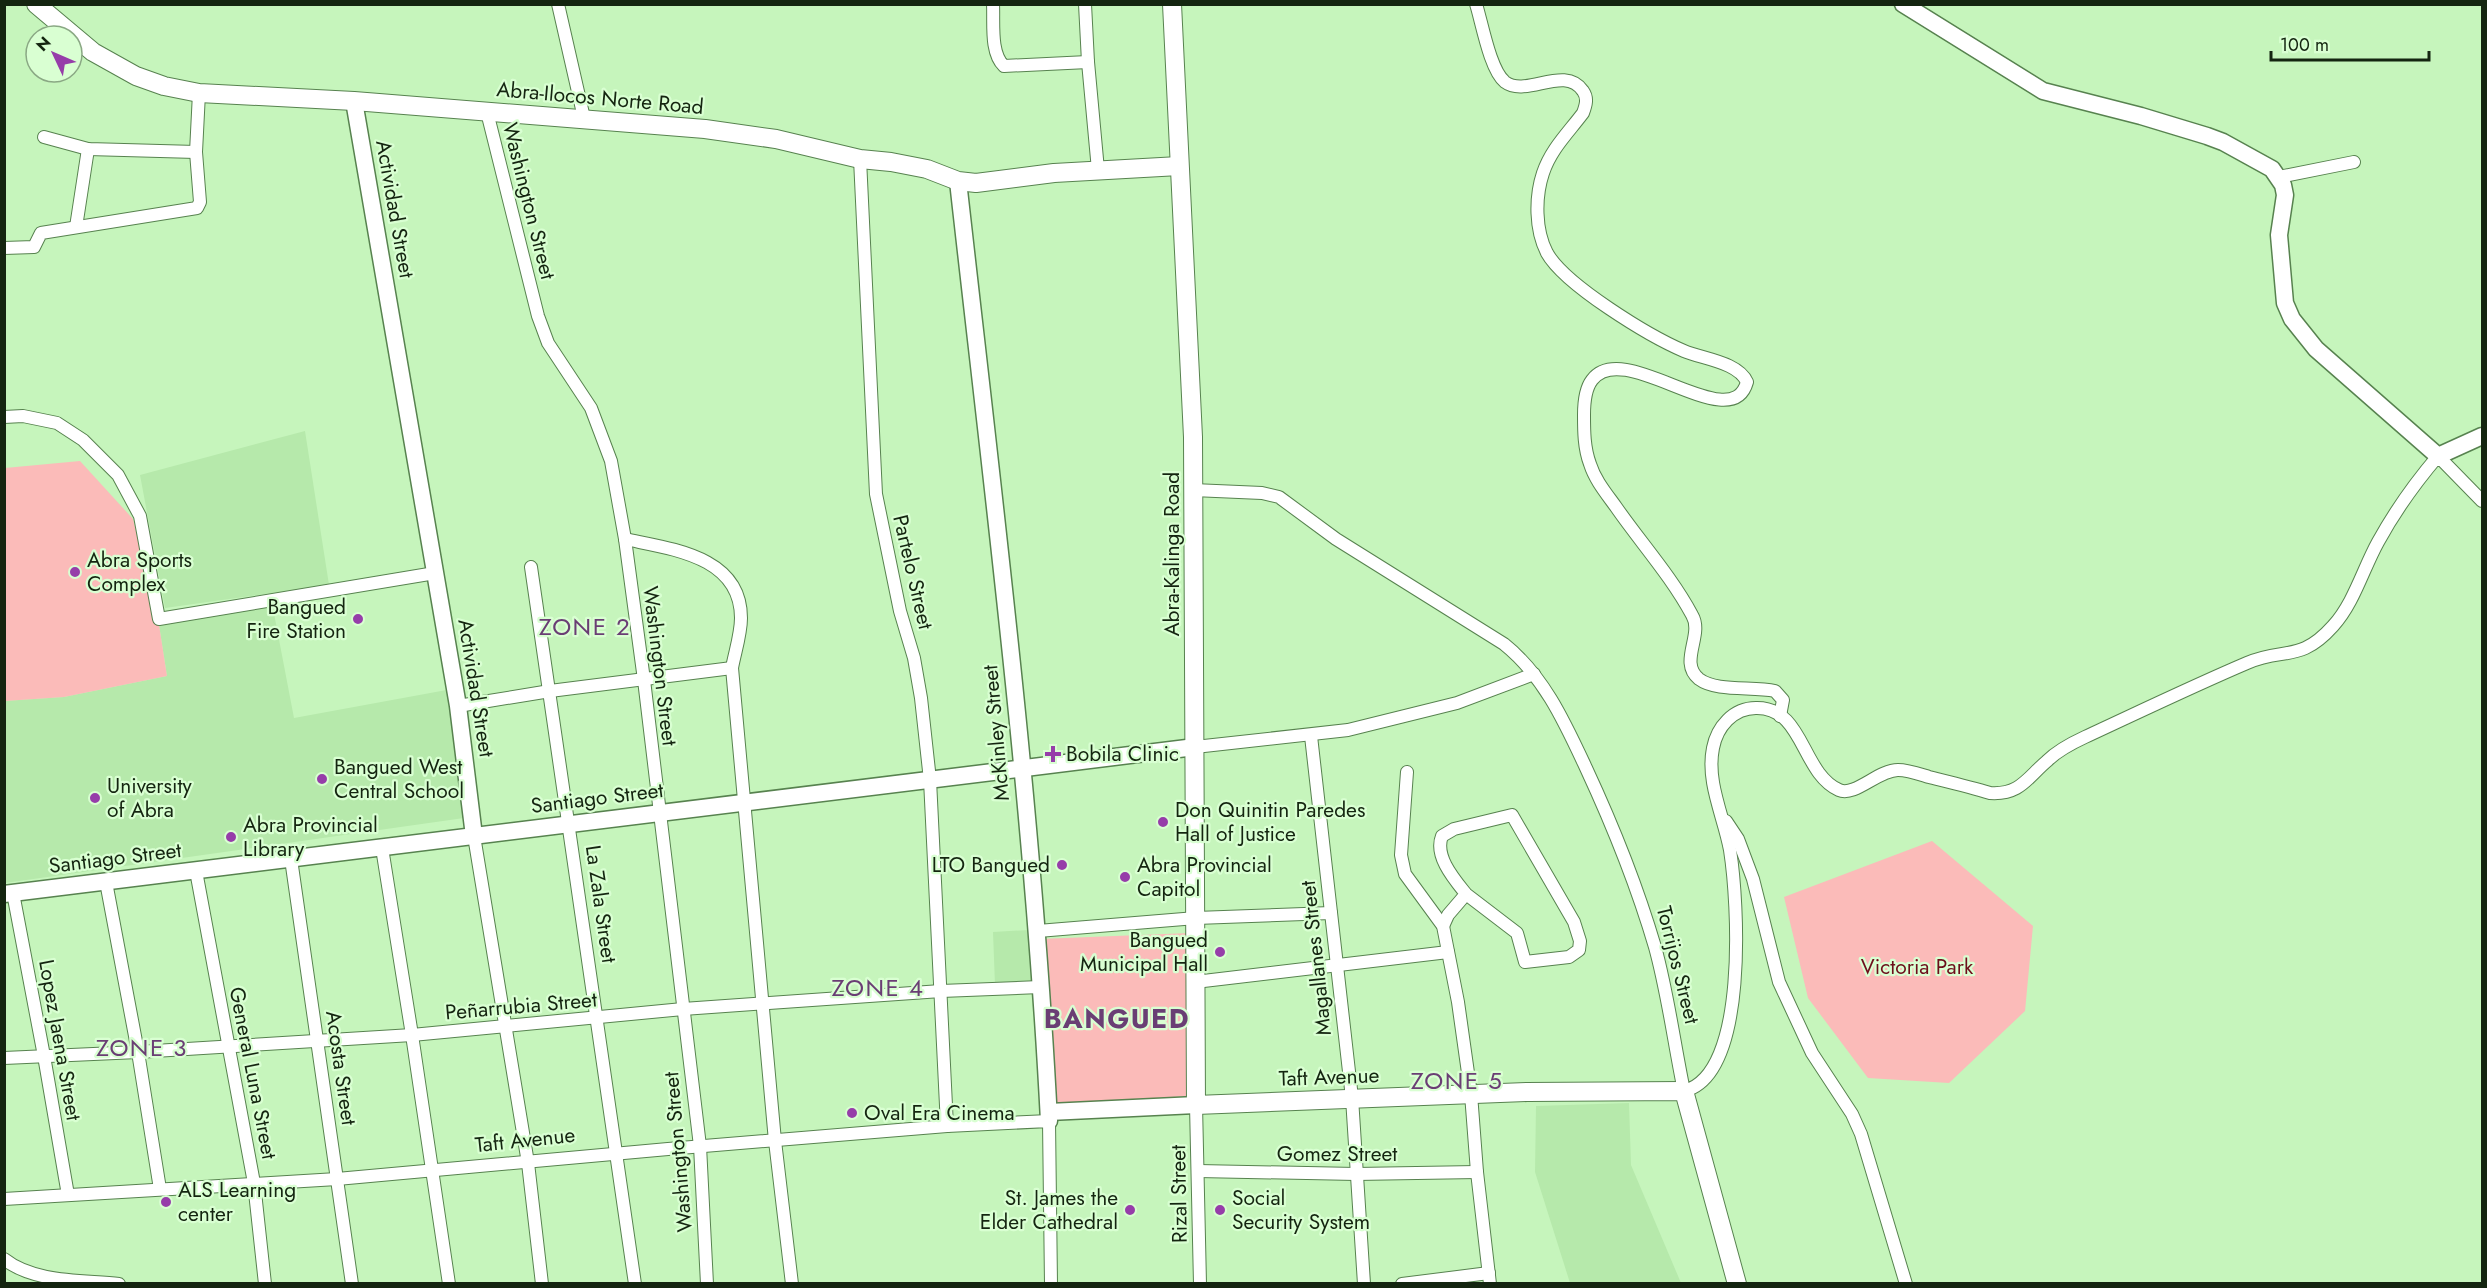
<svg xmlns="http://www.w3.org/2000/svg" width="2487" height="1288" viewBox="0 0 2487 1288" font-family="Jost,sans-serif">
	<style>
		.built { fill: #b6e9ab }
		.green { fill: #fbbbb9 }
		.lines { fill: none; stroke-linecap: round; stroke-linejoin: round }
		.street-casing { stroke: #57824f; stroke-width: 14 }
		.secondary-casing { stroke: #57824f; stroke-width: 19 }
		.primary-casing { stroke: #57824f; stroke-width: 20 }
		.street { stroke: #fff; stroke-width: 12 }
		.secondary { stroke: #fff; stroke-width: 16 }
		.primary { stroke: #fff; stroke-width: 18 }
		.poi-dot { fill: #963da9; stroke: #d9ffd2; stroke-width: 2 }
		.labels { text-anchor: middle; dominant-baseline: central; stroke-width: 4.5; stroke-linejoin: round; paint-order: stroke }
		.street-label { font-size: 21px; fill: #142510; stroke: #d9ffd2 }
		.poi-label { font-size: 21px; fill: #142510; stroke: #d9ffd2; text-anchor: start }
		.park-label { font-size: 21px; fill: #6c0e1b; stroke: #d9ffd2 }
		.quarter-label { font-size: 24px; letter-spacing: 1.5px; fill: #6a3e74; stroke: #d9ffd2 }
		.district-label { font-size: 27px; font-weight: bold; letter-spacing: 1.5px; fill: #6a3e74; stroke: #d9ffd2 }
	</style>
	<rect width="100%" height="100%" fill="#c6f5bc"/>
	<g class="built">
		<path d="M305,431L329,585L165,608L140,475Z"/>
		<path d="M272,603L294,718L452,689L464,818L5,883L4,701L64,697L167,676L159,625Z"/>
		<path d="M1029,930L1032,983L995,985L993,932Z"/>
		<path d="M1629,1103L1631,1165L1681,1283H1570L1535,1172L1536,1106Z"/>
	</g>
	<g class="green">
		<path d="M80,461L133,519L159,625L167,676L64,697L5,701V468Z"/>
		<path d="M1932,841L2033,926L2025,1011L1949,1083L1868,1078L1808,998L1784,897Z"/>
		<path d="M1190,933V1096L1054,1104L1040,939Z"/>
	</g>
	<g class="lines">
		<defs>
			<g id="street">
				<path d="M558,4L584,118"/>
				<path d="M993,4C994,23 990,53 1004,66L1088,62"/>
				<path d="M1085,4L1088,62L1098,170"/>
				<path d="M1476,4C1482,23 1490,70 1505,82C1526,98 1565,64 1583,91C1588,98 1586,105 1583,113C1568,133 1551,149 1543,173C1535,197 1535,230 1547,253C1565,285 1649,336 1684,351C1703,359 1738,362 1747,382C1731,439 1624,337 1592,380C1585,389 1584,403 1584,415C1584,431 1584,448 1590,464C1595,480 1606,493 1616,507C1641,543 1671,576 1692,615C1704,635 1678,662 1699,679C1716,692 1753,686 1775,691L1783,700L1780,716"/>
				<path d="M487,112L538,316L548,343L591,408L611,461L625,539L644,680L700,1146L707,1284"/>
				<path d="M44,137L88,149L196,152"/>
				<path d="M860,159L876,494L900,611L914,658L921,698L930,780L947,1126"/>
				<path d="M2279,177L2354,162"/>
				<path d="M76,227L88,149"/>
				<path d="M4,248L34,247L41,233L197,208L200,202L196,152L199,93"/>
				<path d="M4,417L23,416L57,423L83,440L118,475L140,516L159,619L435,573"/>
				<path d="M1193,490L1262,493L1279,497L1336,539L1504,644C1544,676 1565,723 1586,768C1613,826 1637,886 1655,947C1668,994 1674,1043 1684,1091C1749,1075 1738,901 1730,850C1724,817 1706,782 1713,748C1717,727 1733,708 1756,708C1804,707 1801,773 1839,790C1855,797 1878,770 1898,770C1908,770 1919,774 1929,777C1949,782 1970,787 1990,793C2020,795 2027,778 2047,761C2058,750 2072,743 2085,737C2139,712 2193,686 2247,663C2284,647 2300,663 2333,626C2354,603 2363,569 2378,542C2395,511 2415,483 2438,456L2482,501"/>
				<path d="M625,539C671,549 741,556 741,618C741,634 735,652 732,668L775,1141L792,1284"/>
				<path d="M531,567L635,1284"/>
				<path d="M458,706L550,691L732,668"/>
				<path d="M1311,736L1352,1098L1364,1284"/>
				<path d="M1195,747L1348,730L1457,703L1534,674"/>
				<path d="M1407,772L1401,855L1405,874L1443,926L1458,1002L1471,1094L1477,1172L1490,1284"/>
				<path d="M1726,821L1738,839L1753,879L1779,982L1812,1053L1852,1114L1861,1134L1906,1284"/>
				<path d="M474,836L528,1163L542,1284"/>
				<path d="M382,848L412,1035L449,1284"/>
				<path d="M291,859L352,1284"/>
				<path d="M196,871L254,1183L265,1284"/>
				<path d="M106,882L138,1052L160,1189"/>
				<path d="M13,893L44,1056L68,1195"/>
				<path d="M1443,926L1448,915L1466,894C1454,879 1434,856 1442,836L1454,829L1512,815L1574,922L1580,941L1579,950L1569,957L1525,962L1517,933L1466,894"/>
				<path d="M1038,931L1196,918L1331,913"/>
				<path d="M1195,982L1448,952"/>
				<path d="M4,1058L138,1052L412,1035L683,1009L941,991L1040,987"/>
				<path d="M1196,1105L1200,1284"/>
				<path d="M1198,1171L1356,1174L1477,1172"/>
				<path d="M4,1199L337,1179L668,1149L947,1126L1049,1121L1051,1284"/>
				<path d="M4,1259C34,1283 83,1280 119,1284"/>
				<path d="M1402,1284L1489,1273"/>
			</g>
			<g id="secondary">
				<path d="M1903,4L2043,91L2141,116L2207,136L2223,142L2272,169L2283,185L2285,195L2279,235L2285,303L2292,319L2316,349L2438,456L2482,436"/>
				<path d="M354,101L458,706L474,836"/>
				<path d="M958,181C993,494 1033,807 1049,1121"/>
				<path d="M4,894L1195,747"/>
				<path d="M1049,1112L1196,1105"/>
			</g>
			<g id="primary">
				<path d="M36,4L93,52L136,76L164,86L199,93L354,101L705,129L776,139L860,159L891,162L927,169L958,181L976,183L1054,173L1179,166"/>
				<path d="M1172,4L1193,437L1196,1105L1527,1092L1684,1091L1737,1284"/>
			</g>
		</defs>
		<use href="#street" class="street-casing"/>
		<use href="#secondary" class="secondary-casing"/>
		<use href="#primary" class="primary-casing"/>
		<use href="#street" class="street"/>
		<use href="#secondary" class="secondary"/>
		<use href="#primary" class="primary"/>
	</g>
	<g class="poi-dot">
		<circle cx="75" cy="572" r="6"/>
		<circle cx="358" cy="619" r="6"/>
		<path d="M1050 745h6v6h6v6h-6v6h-6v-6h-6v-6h6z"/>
		<circle cx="322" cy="779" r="6"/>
		<circle cx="95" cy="798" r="6"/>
		<circle cx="1163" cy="822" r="6"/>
		<circle cx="231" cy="837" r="6"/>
		<circle cx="1062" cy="865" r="6"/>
		<circle cx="1125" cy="877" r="6"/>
		<circle cx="1220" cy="952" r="6"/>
		<circle cx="852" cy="1113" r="6"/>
		<circle cx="166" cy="1202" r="6"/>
		<circle cx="1130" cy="1210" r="6"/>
		<circle cx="1220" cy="1210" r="6"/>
	</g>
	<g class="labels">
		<g class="street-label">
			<text transform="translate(600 98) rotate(5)">Abra-Ilocos Norte Road</text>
			<text transform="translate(529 201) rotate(76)">Washington Street</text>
			<text transform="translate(395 209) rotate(80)">Actividad Street</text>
			<text transform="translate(1172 554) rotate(-90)">Abra-Kalinga Road</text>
			<text transform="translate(913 572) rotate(77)">Partelo Street</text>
			<text transform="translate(660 666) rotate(83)">Washington Street</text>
			<text transform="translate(476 688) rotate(81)">Actividad Street</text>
			<text transform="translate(996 733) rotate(-95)">McKinley Street</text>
			<text transform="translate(597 798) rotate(-7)">Santiago Street</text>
			<text transform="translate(115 858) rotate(-7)">Santiago Street</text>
			<text transform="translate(601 904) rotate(82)">La Zala Street</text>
			<text transform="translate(1316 958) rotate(-96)">Magallanes Street</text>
			<text transform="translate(1678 965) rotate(76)">Torrijos Street</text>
			<text transform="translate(521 1006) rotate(-5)">Peñarrubia Street</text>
			<text transform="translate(60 1040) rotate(80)">Lopez Jaena Street</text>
			<text transform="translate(341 1068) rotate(82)">Acosta Street</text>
			<text transform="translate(253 1073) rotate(79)">General Luna Street</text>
			<text transform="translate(1329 1077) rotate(-2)">Taft Avenue</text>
			<text transform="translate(525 1140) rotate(-6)">Taft Avenue</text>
			<text transform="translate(678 1152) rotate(-95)">Washington Street</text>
			<text x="1337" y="1154">Gomez Street</text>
			<text transform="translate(1179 1194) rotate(-91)">Rizal Street</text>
		</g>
		<g class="poi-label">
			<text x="87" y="560">Abra Sports<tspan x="87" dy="24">Complex</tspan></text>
			<text x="346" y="607" text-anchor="end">Bangued<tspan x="346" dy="24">Fire Station</tspan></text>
			<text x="1066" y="754">Bobila Clinic</text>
			<text x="334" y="767">Bangued West<tspan x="334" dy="24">Central School</tspan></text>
			<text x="107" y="786">University<tspan x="107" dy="24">of Abra</tspan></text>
			<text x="1175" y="810">Don Quinitin Paredes<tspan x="1175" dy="24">Hall of Justice</tspan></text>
			<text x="243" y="825">Abra Provincial<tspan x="243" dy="24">Library</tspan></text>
			<text x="1050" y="865" text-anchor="end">LTO Bangued</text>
			<text x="1137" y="865">Abra Provincial<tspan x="1137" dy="24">Capitol</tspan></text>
			<text x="1208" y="940" text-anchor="end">Bangued<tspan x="1208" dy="24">Municipal Hall</tspan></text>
			<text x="864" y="1113">Oval Era Cinema</text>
			<text x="178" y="1190">ALS Learning<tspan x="178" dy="24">center</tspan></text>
			<text x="1118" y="1198" text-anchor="end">St. James the<tspan x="1118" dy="24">Elder Cathedral</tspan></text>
			<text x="1232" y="1198">Social<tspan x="1232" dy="24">Security System</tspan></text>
		</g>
		<g class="park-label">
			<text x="1917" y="967">Victoria Park</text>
		</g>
		<g class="quarter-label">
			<text x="585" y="626">ZONE 2</text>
			<text x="878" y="987">ZONE 4</text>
			<text x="142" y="1047">ZONE 3</text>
			<text x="1457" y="1080">ZONE 5</text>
		</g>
		<g class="district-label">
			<text x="1117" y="1018">BANGUED</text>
		</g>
	</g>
	<rect width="2487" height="1288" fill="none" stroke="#142510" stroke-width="12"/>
	<g transform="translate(54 54) rotate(314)"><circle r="28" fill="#d9ffd2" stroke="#8aa884" stroke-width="1.5"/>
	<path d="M0-4.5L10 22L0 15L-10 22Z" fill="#963da9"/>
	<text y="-9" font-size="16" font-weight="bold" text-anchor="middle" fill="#142510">N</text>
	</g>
	<path d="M2271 51v9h158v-9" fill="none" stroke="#142510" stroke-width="3"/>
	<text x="2280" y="51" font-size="18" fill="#142510" stroke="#d9ffd2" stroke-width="4.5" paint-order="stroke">100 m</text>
</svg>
